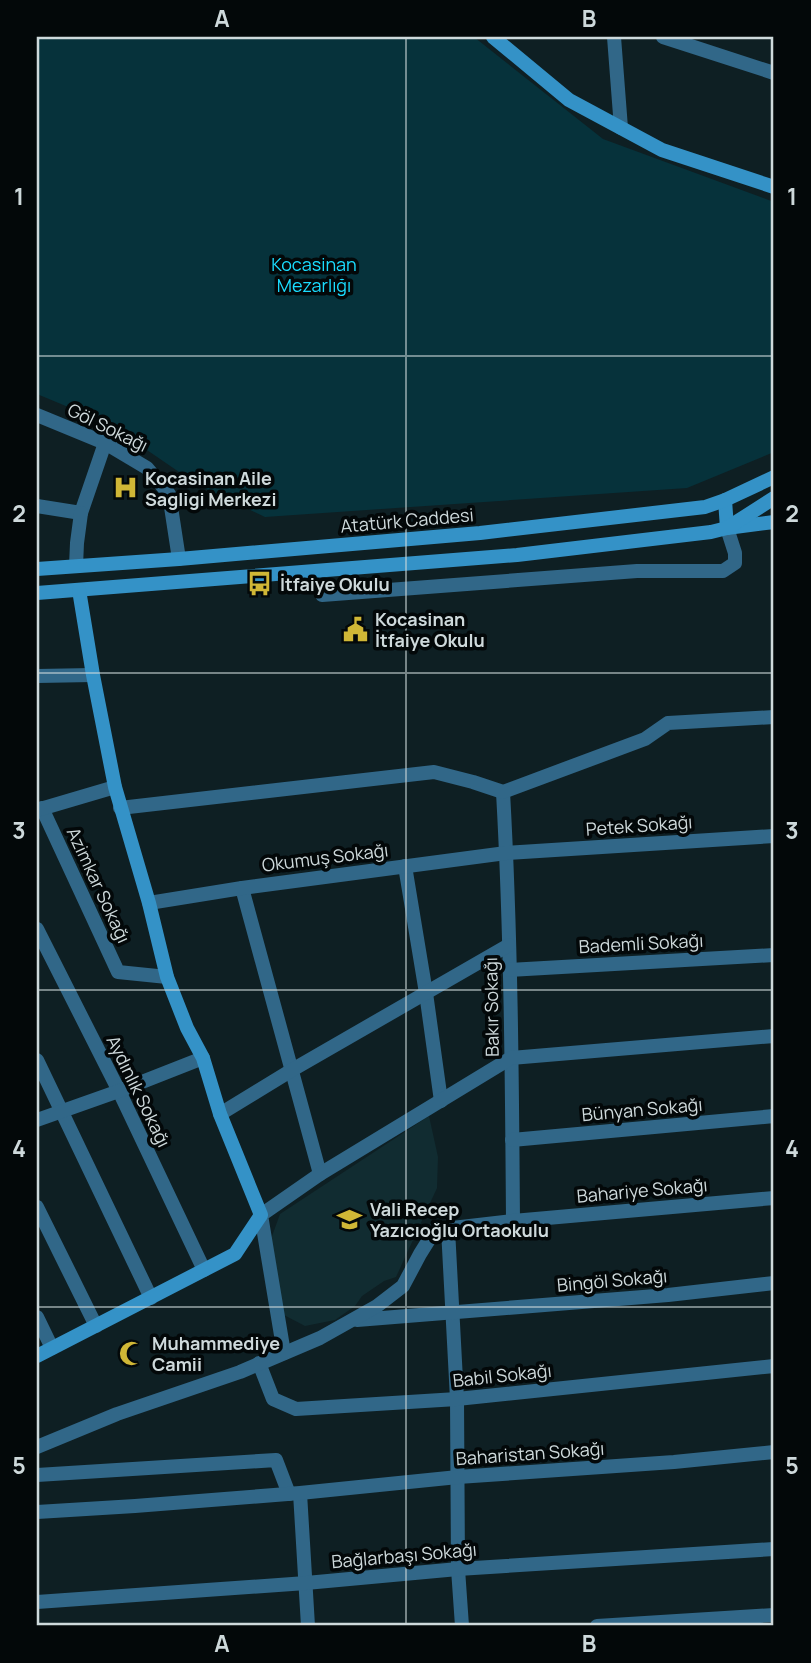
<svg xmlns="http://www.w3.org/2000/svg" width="811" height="1663" viewBox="0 0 811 1663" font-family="Manrope,sans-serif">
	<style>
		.built { fill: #112c31 }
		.green { fill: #06323b }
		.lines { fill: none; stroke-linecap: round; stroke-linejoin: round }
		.street { stroke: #316788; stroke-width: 14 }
		.secondary { stroke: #3492c7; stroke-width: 14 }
		.grid { fill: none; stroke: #ced9db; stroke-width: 2; stroke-opacity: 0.55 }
		.labels { text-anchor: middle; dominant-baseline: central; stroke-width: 7; stroke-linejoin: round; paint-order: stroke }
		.park-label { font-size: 18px; fill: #1addff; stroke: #030809 }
		.street-label { font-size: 18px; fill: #ced9db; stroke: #030809 }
		.poi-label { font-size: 18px; font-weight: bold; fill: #ced9db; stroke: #030809; text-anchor: start }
		.neatline { fill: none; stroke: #ced9db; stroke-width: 2.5 }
		.grid-label { font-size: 23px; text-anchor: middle; font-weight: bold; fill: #ced9db }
	</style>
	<rect width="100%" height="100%" fill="#0e1f23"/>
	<path class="built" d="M429,1116L438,1157L437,1188L396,1277L384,1281L362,1296L355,1306L335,1320L305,1326L282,1314L271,1239L280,1214Z"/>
	<path class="green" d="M37,37H474L603,139L774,202V452L687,488L265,517L198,485L109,424L37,394Z"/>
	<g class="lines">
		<g class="street">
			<path d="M614,37L621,128"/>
			<path d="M663,37L774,73"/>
			<path d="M37,415L105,443L147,468L169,494L179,559"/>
			<path d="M37,506L81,513L105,443"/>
			<path d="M76,566L77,543L81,513"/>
			<path d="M322,595L637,571H723L735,563V553L727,528"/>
			<path d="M37,676L93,675"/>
			<path d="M503,792C511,935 512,1078 513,1221"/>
			<path d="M42,808L118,972L167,977"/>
			<path d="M120,808L434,772L473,782L503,792L645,739L668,723L774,717"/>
			<path d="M37,810L115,787"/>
			<path d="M405,866L426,993L441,1101"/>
			<path d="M242,888L320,1174"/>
			<path d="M149,903L242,888L506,853L774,836"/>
			<path d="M37,929L119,1091L204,1270"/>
			<path d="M509,970L774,955"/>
			<path d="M37,1060L151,1298"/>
			<path d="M220,1114L292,1070L509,945"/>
			<path d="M37,1120L119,1091L203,1058"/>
			<path d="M512,1140L774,1116"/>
			<path d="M37,1207L96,1326"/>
			<path d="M448,1229L457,1399L458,1569L462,1626"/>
			<path d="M37,1317L52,1348"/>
			<path d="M357,1320L668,1295L774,1283"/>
			<path d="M284,1353L261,1215L320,1174L511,1058L774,1036"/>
			<path d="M259,1363L273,1399L296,1409L457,1399L774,1366"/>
			<path d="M37,1447L117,1414L240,1372L320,1338L377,1306L403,1286L420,1254L435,1230L513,1221L774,1198"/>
			<path d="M37,1475L276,1460L289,1494"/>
			<path d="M300,1493L308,1626"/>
			<path d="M37,1512L135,1506L300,1493L458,1477L674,1462L774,1452"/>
			<path d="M37,1602L306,1583L458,1569L774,1549"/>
			<path d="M597,1626L774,1615"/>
		</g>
		<g class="secondary">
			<path d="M493,37L569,100L662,150L774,187"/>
			<path d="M725,500L727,528L774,522"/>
			<path d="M37,569L179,559L480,533L705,507L725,500L774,477"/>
			<path d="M37,593L517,555L711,532L727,528L774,498"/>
			<path d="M37,1356L235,1254L261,1215L220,1114L203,1058L187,1028L167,977L149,903L115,787L93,675L79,590"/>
		</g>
	</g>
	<path class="grid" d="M406,37V1626M37,356H774M37,673H774M37,990H774M37,1307H774"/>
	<defs>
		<symbol id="hospital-bare" viewBox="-9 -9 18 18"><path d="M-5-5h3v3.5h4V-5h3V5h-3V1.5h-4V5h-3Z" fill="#d0b736" stroke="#030809" stroke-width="2.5" paint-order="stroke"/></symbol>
		<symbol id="bus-bare" viewBox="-9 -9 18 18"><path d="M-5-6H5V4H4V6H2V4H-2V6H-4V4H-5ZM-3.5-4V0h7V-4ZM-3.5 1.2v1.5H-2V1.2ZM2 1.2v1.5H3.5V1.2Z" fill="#d0b736" stroke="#030809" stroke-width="2.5" paint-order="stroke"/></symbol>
		<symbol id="civic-bare" viewBox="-9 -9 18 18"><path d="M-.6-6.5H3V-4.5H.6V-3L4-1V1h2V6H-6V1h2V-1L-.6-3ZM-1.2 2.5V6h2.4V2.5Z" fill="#d0b736" stroke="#030809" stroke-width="2.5" paint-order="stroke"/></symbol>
		<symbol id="school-bare" viewBox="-9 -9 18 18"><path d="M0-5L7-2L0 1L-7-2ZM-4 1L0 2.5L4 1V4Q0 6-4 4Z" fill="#d0b736" stroke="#030809" stroke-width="2.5" paint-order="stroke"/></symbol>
		<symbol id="mosque-bare" viewBox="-9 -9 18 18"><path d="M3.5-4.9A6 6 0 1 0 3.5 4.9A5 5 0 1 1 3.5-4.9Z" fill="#d0b736" stroke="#030809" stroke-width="2.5" paint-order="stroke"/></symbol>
	</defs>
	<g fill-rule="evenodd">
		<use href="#hospital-bare" x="108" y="470" width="35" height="35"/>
		<use href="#bus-bare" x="242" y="566" width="35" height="35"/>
		<use href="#civic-bare" x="338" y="612" width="35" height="35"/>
		<use href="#school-bare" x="332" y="1202" width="35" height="35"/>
		<use href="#mosque-bare" x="114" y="1336" width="35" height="35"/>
	</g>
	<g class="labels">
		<g class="park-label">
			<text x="314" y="264">Kocasinan<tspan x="314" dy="21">Mezarlığı</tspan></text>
		</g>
		<g class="street-label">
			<text transform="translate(108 427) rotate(26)">Göl Sokağı</text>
			<text transform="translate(407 520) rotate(-5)">Atatürk Caddesi</text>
			<text transform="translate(639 825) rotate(-4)">Petek Sokağı</text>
			<text transform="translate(325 857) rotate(-7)">Okumuş Sokağı</text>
			<text transform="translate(99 885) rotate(65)">Azimkar Sokağı</text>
			<text transform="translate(641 943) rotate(-3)">Bademli Sokağı</text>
			<text transform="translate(491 1007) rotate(-91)">Bakır Sokağı</text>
			<text transform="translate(139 1091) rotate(64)">Aydınlık Sokağı</text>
			<text transform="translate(642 1109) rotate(-5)">Bünyan Sokağı</text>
			<text transform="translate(642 1190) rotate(-5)">Bahariye Sokağı</text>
			<text transform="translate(612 1280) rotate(-5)">Bingöl Sokağı</text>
			<text transform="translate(502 1375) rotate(-6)">Babil Sokağı</text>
			<text transform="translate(530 1453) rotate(-4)">Baharistan Sokağı</text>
			<text transform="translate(404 1555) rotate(-5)">Bağlarbaşı Sokağı</text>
		</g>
		<g class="poi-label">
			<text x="145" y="478">Kocasinan Aile<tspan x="145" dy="21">Sagligi Merkezi</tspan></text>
			<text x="280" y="584">İtfaiye Okulu</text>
			<text x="375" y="619">Kocasinan<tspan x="375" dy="21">İtfaiye Okulu</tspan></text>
			<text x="370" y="1209">Vali Recep<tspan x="370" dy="21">Yazıcıoğlu Ortaokulu</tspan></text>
			<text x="152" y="1343">Muhammediye<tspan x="152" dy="21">Camii</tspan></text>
		</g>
	</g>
	<rect width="811" height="1663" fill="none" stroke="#030809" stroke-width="77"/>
	<rect x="38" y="38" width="734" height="1586" class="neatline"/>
	<g class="grid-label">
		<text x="222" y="27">A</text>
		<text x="589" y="27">B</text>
		<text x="19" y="205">1</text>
		<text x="792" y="205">1</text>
		<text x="19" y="522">2</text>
		<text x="792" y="522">2</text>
		<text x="19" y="839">3</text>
		<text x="792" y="839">3</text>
		<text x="19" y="1157">4</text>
		<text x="792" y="1157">4</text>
		<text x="19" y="1474">5</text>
		<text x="792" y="1474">5</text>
		<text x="222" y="1652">A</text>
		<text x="589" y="1652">B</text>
	</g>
</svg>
